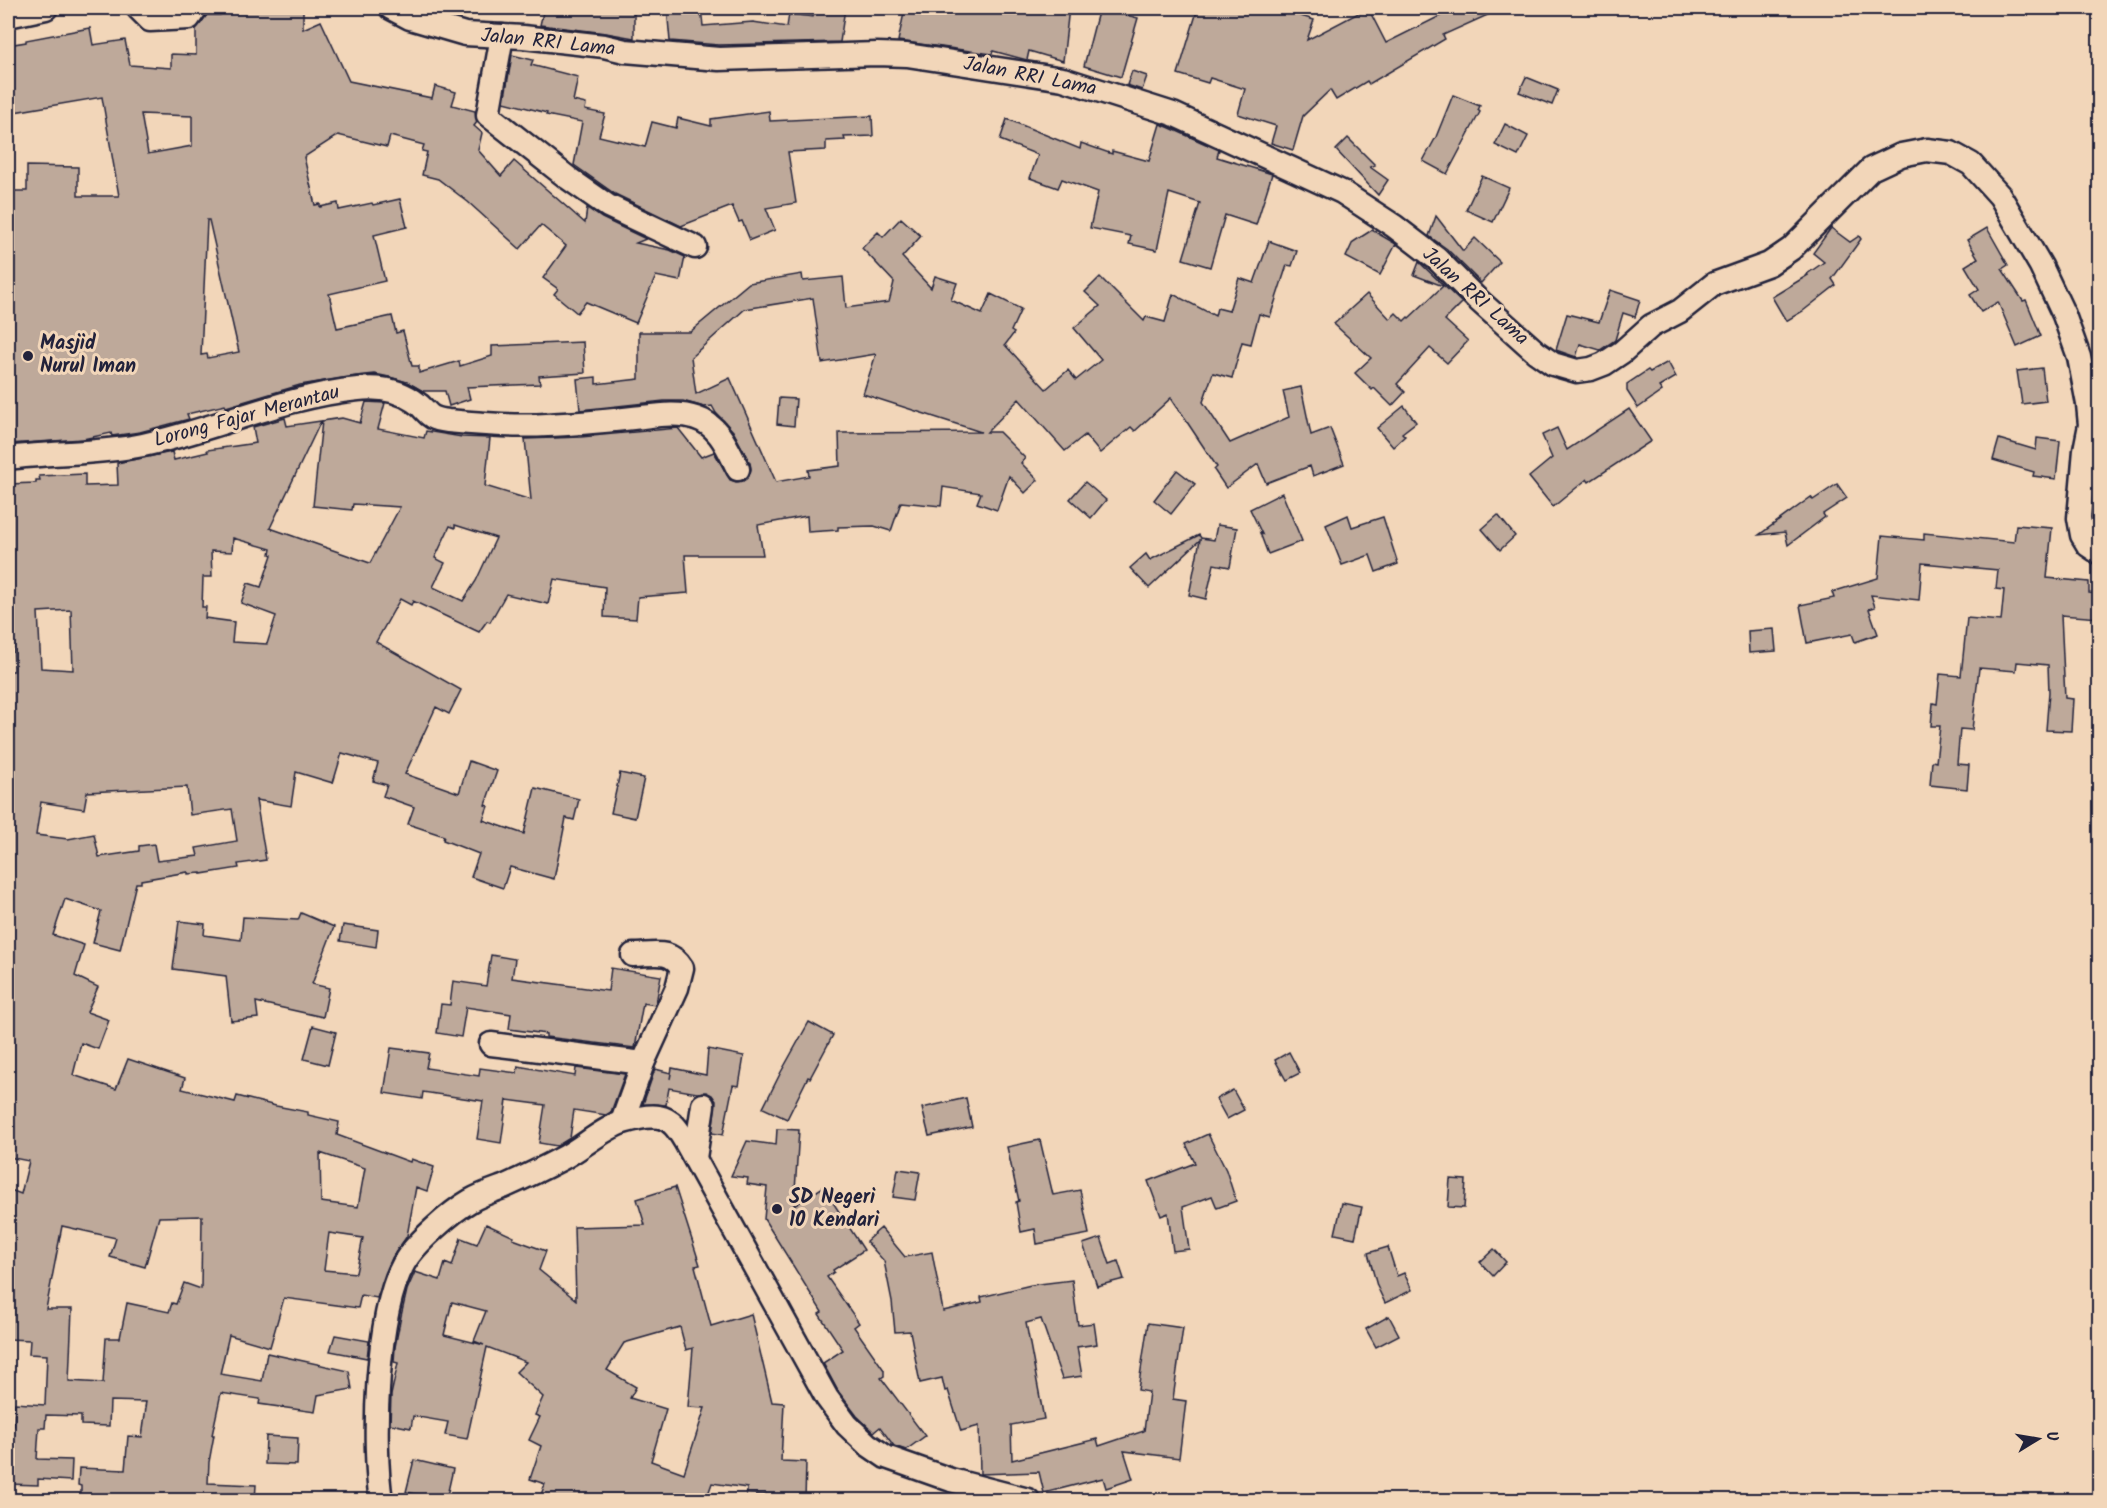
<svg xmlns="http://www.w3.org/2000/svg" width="2107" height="1508" viewBox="0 0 2107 1508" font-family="Kalam,sans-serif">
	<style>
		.building { fill: #bea99a; stroke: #22223b; stroke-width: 1.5; fill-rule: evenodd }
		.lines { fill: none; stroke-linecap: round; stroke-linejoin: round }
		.street-casing { stroke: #22223b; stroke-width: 27 }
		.street { stroke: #f2d6b9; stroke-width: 22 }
		.poi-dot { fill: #22223b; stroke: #f2d6b9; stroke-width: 2 }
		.labels { text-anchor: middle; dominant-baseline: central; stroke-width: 6; stroke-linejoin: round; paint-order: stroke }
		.street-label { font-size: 20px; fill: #22223b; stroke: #f2d6b9 }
		.poi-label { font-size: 20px; font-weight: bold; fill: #22223b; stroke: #f2d6b9; text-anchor: start }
	</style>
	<rect width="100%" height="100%" fill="#f2d6b9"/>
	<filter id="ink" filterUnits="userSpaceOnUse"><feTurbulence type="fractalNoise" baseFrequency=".0167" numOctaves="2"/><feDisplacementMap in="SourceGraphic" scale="12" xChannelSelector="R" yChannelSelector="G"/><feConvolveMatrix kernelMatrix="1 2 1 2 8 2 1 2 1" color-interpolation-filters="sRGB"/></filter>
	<g filter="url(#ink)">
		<g class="building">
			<path d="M220,8H303V29L321,21L349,81L432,98L435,86L456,92L452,105L475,111L477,122L474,126L482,133L478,150L501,176L514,161L585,223L587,208L602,218L646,239L636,243L670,250L685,257L680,281L656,276L636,323L586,302L577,313L554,294L558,289L543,278L566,246L541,225L520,249L468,202L438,179L422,175L427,152L422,151L424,145L390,136L387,147L338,135L304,157L315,205L320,204V207L338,203L339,210L372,203L373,205L400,199L407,227L374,235L385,281L329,294L337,328L392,316L396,333L403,331L412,366H419V373L459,361L460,366L492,356V346L583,342L585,373L539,376L540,384L467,387L470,399L449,406L445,391H423L407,382L389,377L375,374L356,376L300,385L226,407L225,405L187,414L189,419L140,432L112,436L111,433L83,439L8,444V243H12V191H27V166L78,167V196H119L102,97L8,113V45L26,42V40L90,28L93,45L125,40L130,65L171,68V54L196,55V29L207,15H220ZM141,114L192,116V146L148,154ZM207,220H209L239,352L208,358L207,354L201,355Z"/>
			<path d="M544,8H634V38L606,33L540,25Z"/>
			<path d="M667,8H701L703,26L753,22L787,27L789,14L813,17L815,8H845L840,42L719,45L670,41Z"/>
			<path d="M905,8H1069L1063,61L1029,51L1027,60L993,51L992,54L898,41Z"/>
			<path d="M1099,8L1138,18L1121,77L1084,66Z"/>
			<path d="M1198,8H1275L1314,20L1307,40L1368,8L1386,43L1456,8H1503L1443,35L1445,39L1369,84L1367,81L1336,100L1330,90L1303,116L1293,150L1271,143L1276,126L1238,114L1245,89L1210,78L1208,83L1178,74Z"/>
			<path d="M512,55L533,60L531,65L578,77L573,101L586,104L585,110L605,114L599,136L645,147L652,122L676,128L678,118L711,126V119L769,111L770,121L872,116L873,136L844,137L845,140L826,141V150L788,152L796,203L766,208L775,230L750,240L742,221L739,222L732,206L681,226L615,194L574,165L582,122L546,115L547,113L504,102Z"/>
			<path d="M1132,71L1147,76L1142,90L1127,85Z"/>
			<path d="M1526,77L1558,90L1552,105L1519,92Z"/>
			<path d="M1453,95L1480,106L1478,110L1480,112L1447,174L1423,161L1436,137Z"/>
			<path d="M1007,119L1080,149L1081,143L1112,154V151L1149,161L1160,124L1168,127L1219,150L1217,157L1272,174L1256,225L1225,215L1210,267L1183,259L1200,203L1169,193L1157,250L1129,244L1131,236L1090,228L1098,192L1062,179L1058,188L1030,178L1038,155L1000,140Z"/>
			<path d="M1505,124L1528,136L1518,156L1495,145Z"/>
			<path d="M1348,138L1375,165L1370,167L1388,180L1378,195L1336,150Z"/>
			<path d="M1482,176L1509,188L1493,222L1466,210Z"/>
			<path d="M1436,216L1463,251L1475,238L1500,262L1481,283L1447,249L1429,236Z"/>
			<path d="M901,218L921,236L902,257L931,288L935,276L957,283L951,300L982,314L991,294L1021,309L1011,331L1014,333L1005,345L1046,389L1068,370L1076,380L1101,360L1074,328L1100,306L1085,292L1100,277L1144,321L1146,317L1165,322L1173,294L1215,316L1217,308L1229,311L1239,278L1254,283L1269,241L1297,251L1292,266L1287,265L1270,317L1259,314L1251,344L1242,342L1232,378L1213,373L1203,402L1230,443L1289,417L1283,391L1301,387L1311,435L1330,428L1344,464L1313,476L1310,466L1266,483L1258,464L1226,488L1214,470L1217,467L1171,398L1135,431L1131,427L1100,453L1085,435L1065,451L1019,399L987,432H999L1025,458L1021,463L1038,480L1025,493L1009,476L997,510L977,503L981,493L943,487L941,506L901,502L891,531L874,526L838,527V530L808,532L807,516L758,525L763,555H685L688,593L638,597L636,619L604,617L605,587L554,579L548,604L506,594L490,622L487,621L479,632L413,601L411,605L400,599L376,642L461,690L449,714L436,707L405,774L459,793L469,761L497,771L485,805L488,806L483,820L524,834L535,788L579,799L574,820L566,818L554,879L510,867L503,888L471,877L479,854L443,840L444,836L408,824L414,807L383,796L387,785L373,781L378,763L342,753L333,783L296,772L291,806L256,800L266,860L238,864L239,868L201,874V873L188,874V872L141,880V883H136L120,950L93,943L101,911L65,899L53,935L84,945L75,976L98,987L87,1012L109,1020L98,1049L81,1043L73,1075L116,1089L128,1059L185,1078L182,1089L235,1102L237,1096L276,1106L308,1112V1115L339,1122L337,1135L410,1162L411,1159L434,1167L427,1191L416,1187L407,1236L392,1258L377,1298L361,1295L358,1308L284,1298L270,1347L229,1335L220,1374L262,1381L267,1353L349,1371L352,1389L318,1395L315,1412L259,1404L260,1399L221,1393L212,1435H214L209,1462L208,1483L256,1485L255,1500L165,1498V1500H81V1486L78,1485L79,1468L125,1470L128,1436L142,1437L146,1407H145L146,1402L110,1401L109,1426L81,1425V1416L46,1415L45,1428H39L37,1459L72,1460L71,1481L38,1479V1485L8,1484V1426H14L15,1403L45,1405L47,1355L29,1354L30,1340L8,1339V1189L21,1194L29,1161L8,1157V671H14L12,611H8V484L36,483V480H40L39,476L85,474V486L118,485L117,463L172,452L174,460L208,452L207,450L256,443L253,427L285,418L287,426L321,421L270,528L370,563L400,507L353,504L352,510L313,506L322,421L342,418L360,423L366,402L385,403L378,429L424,438L426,431L462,437L490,438L485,486L531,500L525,439L581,437L678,428L701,457L714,452L730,480L736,482L743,481L749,476L751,469L750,463L733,431L716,413L712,406L704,407L683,401H664L580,410L577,379L596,377V384L639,379V332H690L749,283L802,274L803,281L843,277L846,308L889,302L894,282L862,248L878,232L883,237ZM813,298L822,363L876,354L863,394L981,432L839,433L840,466L808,470L809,476L776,482L730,378L696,394L691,357L745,309ZM455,525L496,538L476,581L463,601L433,587L445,563L435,558L450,526L455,528ZM233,538L271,549L270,554L272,555L261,587L248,583L241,603L276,616L267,644L232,642L234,622L205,618L206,607H202L203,577H212L211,551L232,552ZM71,610L73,670L41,668L38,612ZM187,787L190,815L232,809L237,841L196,848L198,856L157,861L154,844L139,846V851L99,857L94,834L68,839L36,835L41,802L84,809L87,792ZM320,1153L365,1168L358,1207L321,1202ZM202,1216L201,1289L184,1283L176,1304L172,1303L169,1312L127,1303L120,1338H106L103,1383L69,1381L72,1309H46L62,1226L116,1238L110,1257L145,1267L159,1217ZM329,1233L363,1238L356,1273L324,1270Z"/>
			<path d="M1831,228L1850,242L1859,236L1861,239L1832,279L1836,285L1803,311L1786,321L1772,297L1808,275L1807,274L1824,262L1813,253Z"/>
			<path d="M1987,228L2008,265L2002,269L2023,301L2026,300L2041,336L2017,347L1998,302L1981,312L1970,295L1979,289L1965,266L1978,258L1967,240Z"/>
			<path d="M1372,230L1396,244L1380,275L1346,257L1353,242Z"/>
			<path d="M1419,262L1462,303L1445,320L1468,341L1447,363L1430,348L1397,384L1405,392L1392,406L1374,388L1372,390L1355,373L1371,358L1334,324L1367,294L1390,319L1396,313L1404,321L1408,317L1409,318L1443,286L1414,275Z"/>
			<path d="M1610,290L1640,300L1635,317L1623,313L1615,340L1600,350L1580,344L1576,357L1556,350L1567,314L1599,322Z"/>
			<path d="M1668,362L1676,377L1659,387L1662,391L1638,408L1627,391V384L1648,370L1650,372Z"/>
			<path d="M2042,368L2046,401L2022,404L2017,371Z"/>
			<path d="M779,398L796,399L794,426L777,424Z"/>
			<path d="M1404,406L1416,422L1402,433L1405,436L1393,447L1377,428Z"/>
			<path d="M1629,409L1651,441L1589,482L1587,479L1553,507L1529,477L1552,458L1542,435L1557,428L1567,450Z"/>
			<path d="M2037,438L2060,441L2056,479L2033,476L2034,472L1993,460L1999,439L2036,450Z"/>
			<path d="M1177,470L1195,484L1171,514L1154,500Z"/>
			<path d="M1085,482L1106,500L1091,518L1070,499Z"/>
			<path d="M1837,484L1847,498L1823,514L1825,517L1788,545L1785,532L1759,535L1811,497L1813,500Z"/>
			<path d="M1282,493L1302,541L1268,554L1260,533L1262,534L1250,509Z"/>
			<path d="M1348,515L1352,527L1383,517L1398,564L1376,572L1370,555L1342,565L1326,525Z"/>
			<path d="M1498,515L1515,536L1500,550L1482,529Z"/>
			<path d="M1217,525L1237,528L1230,567L1214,564L1206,599L1189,595L1200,540L1149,588L1130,568L1146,554L1150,560L1199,535L1201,538L1214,540Z"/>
			<path d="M2016,525L2052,528L2047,578L2089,582V593L2100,594V618L2061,615L2065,698L2073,699L2071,731L2046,730L2049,692L2048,665L2017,662L2016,671L1979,668L1972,730L1960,729L1957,764L1969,765L1967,789L1930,785L1932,761L1936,762L1940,726H1931L1933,703L1937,704L1940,674L1961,676L1967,618L2001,621L2004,590L1996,589L1998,570L1922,563L1919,600L1871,595L1875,607L1869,609L1878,634L1855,642L1852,634L1807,643L1800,605L1834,598L1832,592L1878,578L1882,536L1924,540V533L2014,542Z"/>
			<path d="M1774,629L1776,651L1749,653L1748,631Z"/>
			<path d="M620,773L644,778L635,818L611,813Z"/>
			<path d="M301,913L334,927L312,984L329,988L323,1017L256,1002L258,1018L231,1021L226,976L173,969L179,921L205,924L204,935L241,940L243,917L298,920Z"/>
			<path d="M343,925L378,930L376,947L340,941Z"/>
			<path d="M491,955L515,959L512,978L608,991L611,968L661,976L657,998L655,1005L643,1003L635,1048L546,1037V1034L509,1029L511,1014L466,1007L461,1037L437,1033L441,1004L450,1005L453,981L486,986Z"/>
			<path d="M809,1022L833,1035L810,1078L808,1077L787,1119L763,1108L781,1072Z"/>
			<path d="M313,1026L336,1032L328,1065L304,1059Z"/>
			<path d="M391,1048L429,1053L426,1068L479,1076L480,1068L517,1073L518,1066L575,1076L576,1068L625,1074L611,1112L606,1115L574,1110L570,1138L557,1146L539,1143L545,1105L507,1100L501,1143L477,1139L483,1101L423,1092L422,1099L384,1093Z"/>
			<path d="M708,1049L744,1056L739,1086L733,1085L723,1135L712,1133L716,1101L712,1095L706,1092L697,1093L669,1088L666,1105L643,1104L655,1069L671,1073L670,1079L672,1068L706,1075Z"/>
			<path d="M1289,1052L1300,1073L1286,1080L1275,1060Z"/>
			<path d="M1233,1090L1244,1110L1227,1119L1216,1099Z"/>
			<path d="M966,1098L972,1127L929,1136L922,1108Z"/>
			<path d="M777,1129L799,1130L794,1206L823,1187L864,1250L833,1270L834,1272L827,1277L859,1323L854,1327L884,1370V1376L881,1378L925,1436L906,1450L894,1446L880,1427L874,1432L857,1416L838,1391L823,1363L843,1350L819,1314L822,1312L764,1219L767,1187L747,1184L748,1178L731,1176L747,1141L776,1145Z"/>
			<path d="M1208,1134L1226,1170L1236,1201L1217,1208L1212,1196L1183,1207L1189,1249L1173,1251L1168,1213L1161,1216L1148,1181L1195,1163L1186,1144Z"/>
			<path d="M1040,1140L1053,1195L1080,1190L1089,1234L1037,1244L1035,1229L1021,1232L1016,1202L1019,1201L1007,1147Z"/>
			<path d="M898,1169L920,1172L915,1200L893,1197Z"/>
			<path d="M1450,1179L1466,1180L1464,1208L1448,1207Z"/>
			<path d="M675,1187L700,1265L695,1266L711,1326L751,1314L772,1402L784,1403L781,1461L806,1462L805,1500H776L777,1495L747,1494V1488L712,1483L706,1500H539L545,1484L530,1479L541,1446L529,1440L540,1417L535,1415L543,1397L516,1372L526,1362L487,1347L467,1439L445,1435L448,1422L413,1416L411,1428L390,1424L391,1395L398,1363L394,1362L395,1347L401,1316L407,1290L415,1272L440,1280L445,1263L452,1266L461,1238L477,1244L486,1224L514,1237L513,1239L546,1251L539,1270L576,1300L574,1227L645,1225L637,1199ZM452,1302L486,1311L474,1341L484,1345L444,1335ZM680,1327L686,1350L693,1348L688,1407L705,1408L684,1473L651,1461L666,1409L630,1398L636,1387L607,1370L624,1343Z"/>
			<path d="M1342,1203L1362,1207L1355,1238L1335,1234Z"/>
			<path d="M881,1228L905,1257L932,1252L943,1311L982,1302L981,1297L1031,1285L1072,1280L1078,1325L1094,1323L1097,1344L1077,1347L1082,1376L1062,1379L1041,1319L1026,1323L1044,1419L1011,1425L1012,1460L1097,1439L1099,1446L1144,1431L1149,1392L1138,1390L1148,1323L1183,1328L1173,1399L1186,1401L1179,1458L1124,1451L1133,1479L1106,1488L1103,1478L1044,1493L1039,1472L980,1474L979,1426L961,1431L948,1390L945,1391L942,1378L920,1383L910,1331L895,1332L892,1301L884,1261L866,1241Z"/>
			<path d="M1101,1238L1110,1264L1118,1261L1124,1279L1097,1286L1083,1244Z"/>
			<path d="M1388,1247L1397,1276L1404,1273L1412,1290L1385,1303L1377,1286L1368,1253Z"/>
			<path d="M1494,1249L1506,1262L1493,1276L1480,1262Z"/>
			<path d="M1389,1316L1399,1335L1376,1347L1366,1329Z"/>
			<path d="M335,1335L369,1341L367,1358L330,1351Z"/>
			<path d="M266,1436L298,1438L297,1465L265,1464Z"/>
			<path d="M414,1460L453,1469L446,1500L406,1492Z"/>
		</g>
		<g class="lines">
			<defs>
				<g id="street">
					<path d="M138,8L150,20L189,18L196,8"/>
					<path d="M391,8L410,18L465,34L523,37L604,46L625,51L719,59L877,54L907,55L1063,79L1173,114L1342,192L1394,226L1437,259L1476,298L1536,352L1553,364L1577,371L1591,369L1604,364L1622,352L1651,326L1680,311L1714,284L1769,264L1791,249L1871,169L1901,155L1927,150L1951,153L1971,164L2000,196L2041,266L2064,315L2079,357L2088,404L2090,425L2085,450L2079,518L2082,535L2088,545L2100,553"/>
					<path d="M8,16L46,8"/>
					<path d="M502,36L488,115L568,178L608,206L695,247"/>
					<path d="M8,458C52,452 99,454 143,445C215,430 284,396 358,389C377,387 398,390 414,401C430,411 424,418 448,421C479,424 516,427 547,425C576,424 605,421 633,418C653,416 677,411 696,418C719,425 728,449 738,469"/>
					<path d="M491,1044L643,1063"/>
					<path d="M622,1122L643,1063L677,988L682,968C670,948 653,955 633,955"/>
					<path d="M695,1158L703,1105"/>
					<path d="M381,1500C372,1444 376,1313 404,1263C414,1244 451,1212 470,1201C480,1195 492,1191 503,1187C523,1178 542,1169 561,1159C581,1149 602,1129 623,1122C633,1119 649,1115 659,1117C672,1119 679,1131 685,1141L827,1398L847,1425L867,1444L886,1457L951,1480L1028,1500"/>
				</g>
			</defs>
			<use href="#street" class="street-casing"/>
			<use href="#street" class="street"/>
		</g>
	</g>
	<g class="poi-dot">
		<circle cx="28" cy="356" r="6"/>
		<circle cx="777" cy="1209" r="6"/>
	</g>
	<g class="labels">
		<g class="street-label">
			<text transform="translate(548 43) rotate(6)">Jalan RRI Lama</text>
			<text transform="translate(1030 77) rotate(11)">Jalan RRI Lama</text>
			<text transform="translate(1475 297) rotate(42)">Jalan RRI Lama</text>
			<text transform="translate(247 417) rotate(-15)">Lorong Fajar Merantau</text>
		</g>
		<g class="poi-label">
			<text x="40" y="344">Masjid<tspan x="40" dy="23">Nurul Iman</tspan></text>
			<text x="789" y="1198">SD Negeri<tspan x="789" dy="23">10 Kendari</tspan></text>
		</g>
	</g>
	<rect width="2107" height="1508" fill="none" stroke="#f2d6b9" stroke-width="30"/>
	<rect x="15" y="15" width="2077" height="1478" fill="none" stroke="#22223b" stroke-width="2" filter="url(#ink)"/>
	<g transform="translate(2038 1439) rotate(79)" stroke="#f2d6b9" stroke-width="4.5" paint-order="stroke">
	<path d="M0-4.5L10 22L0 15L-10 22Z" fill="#22223b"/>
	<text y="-9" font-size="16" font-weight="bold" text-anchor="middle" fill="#22223b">U</text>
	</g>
</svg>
